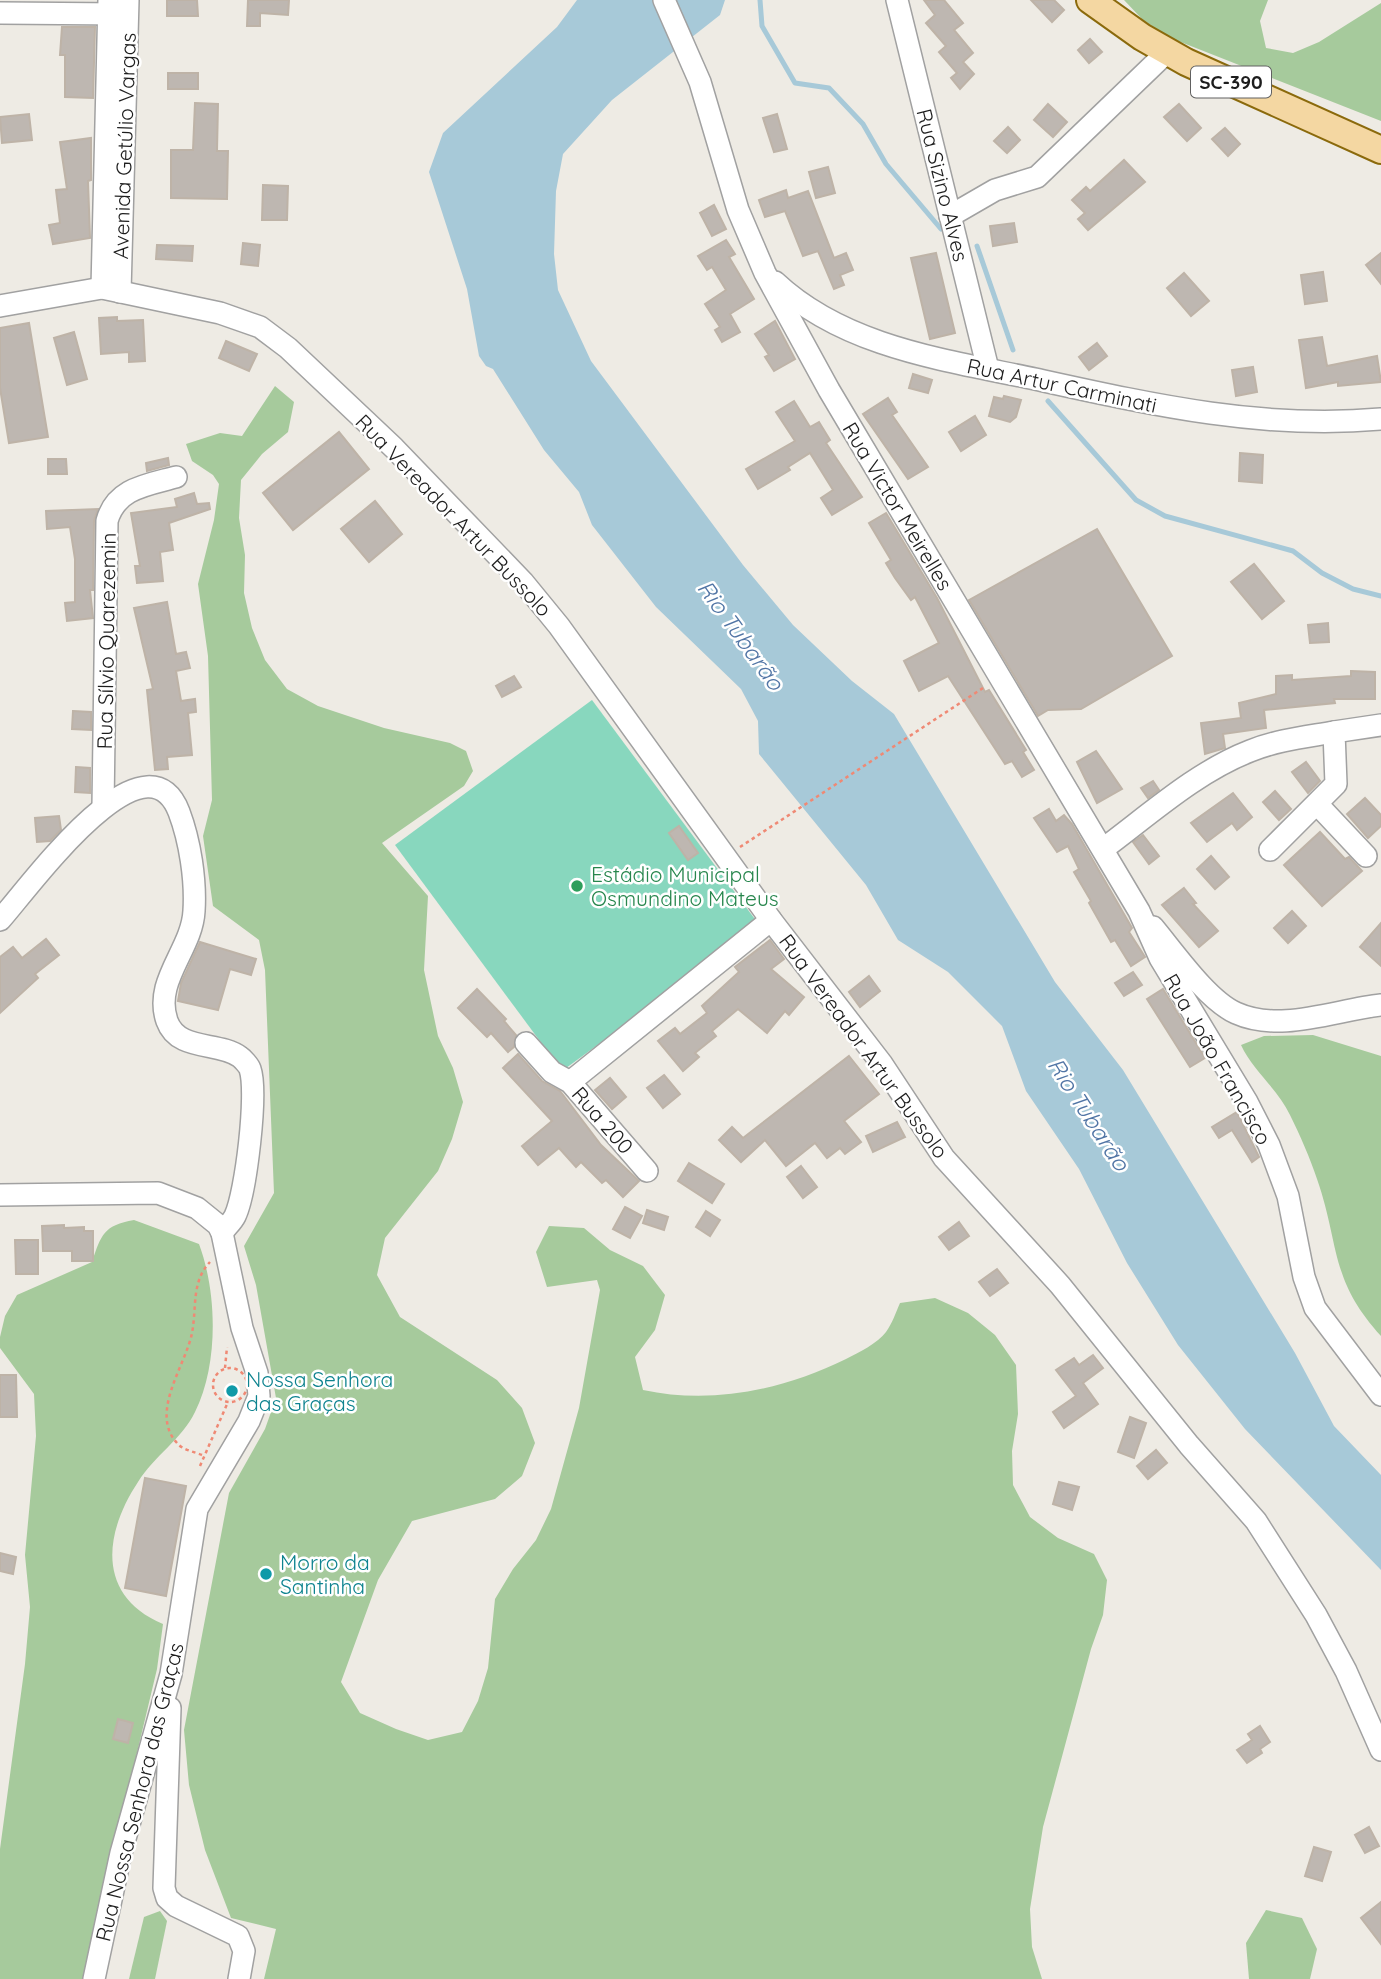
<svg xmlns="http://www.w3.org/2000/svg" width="1381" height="1979" viewBox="0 0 1381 1979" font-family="Quicksand,sans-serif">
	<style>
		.forest { fill: #a6ca9c }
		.pitch { fill: #88d7be }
		.water { fill: #a7c9d8 }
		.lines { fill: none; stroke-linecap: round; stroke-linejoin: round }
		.stream { stroke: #a7c9d8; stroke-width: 5 }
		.building { fill: #beb7b1; stroke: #beb3a7; stroke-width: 2 }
		.minor-casing { stroke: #a1a1a1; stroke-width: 24 }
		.major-casing { stroke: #8b6a0c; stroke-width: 30 }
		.path { stroke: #ef8974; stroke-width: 2.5; stroke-dasharray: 3.5 3.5; stroke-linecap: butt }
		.minor { stroke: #fff; stroke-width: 21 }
		.major { stroke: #f4d7a2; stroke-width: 26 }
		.leisure-dot { fill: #2e9e5b; stroke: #fff; stroke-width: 2.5 }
		.culture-dot { fill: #0f9aa8; stroke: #fff; stroke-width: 2.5 }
		.labels { text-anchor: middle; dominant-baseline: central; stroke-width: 5; stroke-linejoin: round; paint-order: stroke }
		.shield { fill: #fff; stroke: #616161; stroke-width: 2 }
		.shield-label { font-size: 19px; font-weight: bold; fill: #1d1d1d }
		.street-label { font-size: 21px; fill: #1d1d1d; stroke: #fff }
		.leisure-label { font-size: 21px; fill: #27864d; stroke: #fff; text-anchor: start }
		.culture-label { font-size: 21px; fill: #0d838f; stroke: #fff; text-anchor: start }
		.water-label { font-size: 23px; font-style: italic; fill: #5175a5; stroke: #fff }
	</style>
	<rect width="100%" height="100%" fill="#eeebe4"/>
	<g class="forest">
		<path d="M1124,0H1268L1260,21L1266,48L1293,53L1319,42L1381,3V121L1168,37L1142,19Z"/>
		<path d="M275,386L294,402L288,432L262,454L241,480L239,518L245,555L244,593L252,628L265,660L287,689L318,706L384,728L450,743L466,751L473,771L464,786L382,843L428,896L424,970L438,1036L453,1068L463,1102L452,1139L438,1171L385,1238L377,1275L400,1317L497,1380L522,1408L535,1443L522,1476L495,1499L412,1521L378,1580L341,1682L360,1713L396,1729L428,1740L462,1732L478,1701L488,1668L495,1599L513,1569L536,1540L551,1509L579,1408L600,1290L597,1280L547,1287L536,1252L549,1226L584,1228L610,1250L643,1266L665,1295L655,1330L635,1357L643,1390C712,1405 783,1390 846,1359C858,1353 878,1343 886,1332C892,1324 896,1312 900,1303L935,1298L968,1313L995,1335L1016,1365L1018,1414L1012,1451L1013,1485L1030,1517L1058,1538L1094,1554L1107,1580L1103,1615L1091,1649L1043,1827L1030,1909L1032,1947L1042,1979H264L276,1929L231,1918L205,1850L189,1785L184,1730L229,1493L265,1429L276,1398L256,1285L244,1246L274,1193L265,970L259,940L213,906L203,836L212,800L208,656L198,584L214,520L219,484L213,475L192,461L186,444L220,433L242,436Z"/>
		<path d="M1313,1035L1381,1056V1336C1329,1279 1340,1245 1317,1179C1310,1158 1300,1135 1290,1115C1278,1089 1253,1071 1241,1045L1264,1036Z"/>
		<path d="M134,1220L199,1244C217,1292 219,1364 195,1412C182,1439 154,1456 138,1482C103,1535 97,1596 163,1624L157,1669L83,1979H0V1849L25,1664L30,1607L25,1555L36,1436L34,1394L0,1348V1337L5,1316L17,1295L92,1262C101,1235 104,1225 134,1220Z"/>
		<path d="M1266,1910L1302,1918L1317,1949L1310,1979H1249L1246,1943Z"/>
		<path d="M160,1911L167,1921L155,1979H129L144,1917Z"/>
	</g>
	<path class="pitch" d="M592,700L760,926L562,1071L395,845Z"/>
	<path class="water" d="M577,0H725L720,15L612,100L563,154L556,191L554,254L558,290L591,361L743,565L793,625L852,681L894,714L1055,982L1123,1070L1295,1353L1334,1426L1381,1475V1570L1245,1429L1178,1345L1127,1263L1079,1169L1026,1091L1002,1026L948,972L898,940L866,885L759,754L758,721L741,689L656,607L592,525L579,492L544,450L493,369L486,366L479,356L467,289L429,172L443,133L557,27Z"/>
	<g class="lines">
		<g class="stream">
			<path d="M760,0L762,26L795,83L829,88L863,124L886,164L941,229"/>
			<path d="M977,246L1013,350"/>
			<path d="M1048,401L1136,500L1165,516L1293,551L1322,573L1353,589L1381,596"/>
		</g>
	</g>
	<g class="building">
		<path d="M167,0H197L198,16H167Z"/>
		<path d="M248,0H289L288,15L260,13V26H247Z"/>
		<path d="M924,0H944L963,23L954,30L973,53L963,62L974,74L960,89L951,78L957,73L939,52L946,46L926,23L935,15Z"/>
		<path d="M1031,0H1054L1064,10L1052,22Z"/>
		<path d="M62,27H95L93,98L65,97V55H60Z"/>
		<path d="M1090,39L1102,52L1089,63L1078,50Z"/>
		<rect x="168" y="73" width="30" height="16"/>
		<path d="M195,103L218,104L217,151H228L227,199L171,198V150H193Z"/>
		<path d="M1048,104L1067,122L1053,137L1034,120Z"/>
		<path d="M1179,104L1201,128L1187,141L1164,117Z"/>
		<path d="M29,114L32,140L2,143L0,117Z"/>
		<path d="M777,114L787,149L774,152L763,118Z"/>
		<path d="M1008,127L1020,140L1007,153L994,141Z"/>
		<path d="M1225,128L1240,144L1228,156L1212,139Z"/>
		<path d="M91,138V180L88,181L90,238L53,244L49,225L60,223L56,190L67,189L60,142Z"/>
		<path d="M1124,160L1145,182L1088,230L1078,219L1085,213L1072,200L1086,187L1090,191Z"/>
		<path d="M828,167L835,193L816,198L809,172Z"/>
		<path d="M263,185L288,186L287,220H262Z"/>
		<path d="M786,190L788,198L808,191L834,258L846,253L853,270L840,275L844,285L834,289L818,251L803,256L785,211L765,217L759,200Z"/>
		<path d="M714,205L726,229L712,236L700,213Z"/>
		<path d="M1014,223L1017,242L993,246L990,226Z"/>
		<path d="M726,240L735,254L729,257L754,299L730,314L740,332L722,342L715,330L720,327L705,304L726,290L712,267L707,270L698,256Z"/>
		<path d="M243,243L260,245L258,266L241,264Z"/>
		<path d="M157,245L193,246L192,261L156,259Z"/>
		<path d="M936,253L955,333L930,339L911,258Z"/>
		<path d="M1381,253V284L1366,265Z"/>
		<path d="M1323,272L1327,301L1305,304L1301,275Z"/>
		<path d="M1184,273L1209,301L1191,316L1167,288Z"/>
		<path d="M117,317V321L143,320L145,361L129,362V352L101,354L99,318Z"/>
		<path d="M775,321L795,359L774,371L765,357L769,355L755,334Z"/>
		<path d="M29,323L48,437L9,443L0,388V328Z"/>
		<path d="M74,332L87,379L67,385L54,338Z"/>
		<path d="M1322,337L1327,366L1377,356L1381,382L1338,386V382L1306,388L1299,340Z"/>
		<path d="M226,341L257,354L249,371L219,358Z"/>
		<path d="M1097,343L1107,356L1089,370L1079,357Z"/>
		<path d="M1253,367L1257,392L1236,396L1232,370Z"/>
		<path d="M913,374L932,380L928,393L909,388Z"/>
		<path d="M1004,396L1021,400L1016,417L1010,422L989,416L994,397L1003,399Z"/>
		<path d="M888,398L897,412L892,415L928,467L908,479L863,414Z"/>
		<path d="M794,401L810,427L819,422L830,440L826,443L862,497L832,515L821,498L833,490L810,453L788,467L790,470L758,489L746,469L795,441L776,412Z"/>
		<path d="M975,416L986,435L961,451L949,432Z"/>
		<path d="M339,432L369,469L293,530L263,493Z"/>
		<path d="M1240,453L1263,455L1262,483L1239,481Z"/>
		<path d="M168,458L169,465L147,471L146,463Z"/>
		<path d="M48,459H66L67,474H48Z"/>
		<path d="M194,493L197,504L209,503L210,509L169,523L173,550L160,552L163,581L137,583L135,566H140L131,513L177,507L175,499Z"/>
		<path d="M375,501L402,534L369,562L341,529Z"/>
		<path d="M98,509L94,521L93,590H90L93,618L67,621L65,603L75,602V559L70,527L47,529L46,511Z"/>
		<path d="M886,513L937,598L985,692L989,690L1026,750L1023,752L1034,770L1022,777L1012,761L1005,764L948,676L919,691L904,661L939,643L915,597L911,600L895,578L886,563L891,560L869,523Z"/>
		<path d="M1097,529L1172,656L1081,709L1048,710L1038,716L969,600Z"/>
		<path d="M1254,564L1284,601L1262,619L1231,582Z"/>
		<path d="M167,602L176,654L186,652L190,668L176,671L181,701L195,699L196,712L188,713L192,755L167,757L168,769L155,770L147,690L153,689L134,608Z"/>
		<path d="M1328,623L1329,642L1310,643L1308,625Z"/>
		<path d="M1351,671L1375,672V699H1334L1335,703L1264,710L1266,728L1223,734L1225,748L1205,754L1201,723L1241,718L1239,703L1276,694V676L1292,675V680L1351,676Z"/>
		<path d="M514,676L521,687L502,697L496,686Z"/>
		<path d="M73,711L91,712V730L72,729Z"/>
		<path d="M1096,751L1122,789L1097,803L1077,762Z"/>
		<path d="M1306,762L1320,781L1308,793L1292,772Z"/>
		<path d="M76,767L90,768V793L75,792Z"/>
		<path d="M1153,781L1159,790L1148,798L1141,788Z"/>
		<path d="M1275,791L1291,809L1279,820L1263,802Z"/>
		<path d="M1233,793L1252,817L1237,830L1232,823L1207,842L1191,823Z"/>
		<path d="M1365,798L1381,815V826L1368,838L1347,814Z"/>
		<path d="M1049,809L1056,821L1064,815L1072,824L1132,928L1129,932L1145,957L1131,966L1115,940L1111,942L1089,903L1091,901L1074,872L1079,869L1068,846L1057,852L1034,818Z"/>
		<path d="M59,816L61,830L50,841L37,842L35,818Z"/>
		<path d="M679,826L698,853L688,860L669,833Z"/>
		<path d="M1320,832L1345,859L1349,857L1362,871L1322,906L1284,865Z"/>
		<path d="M1143,835L1159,856L1149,864L1133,842Z"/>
		<path d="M1211,856L1229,877L1215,889L1197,869Z"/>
		<path d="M1184,888L1196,903L1193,904L1218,931L1199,947L1162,905Z"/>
		<path d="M1292,911L1306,926L1288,943L1274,928Z"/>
		<path d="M1381,923V966L1360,947Z"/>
		<path d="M46,939L59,955L35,974L38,978L0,1013V957L13,947L22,958Z"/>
		<path d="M770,940L784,959L771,969L804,997L789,1015L785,1011L767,1033L738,1009L712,1031L716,1036L695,1053L699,1057L683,1071L658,1041L675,1028L680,1034L707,1013L702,1006L739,972L735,967Z"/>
		<path d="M200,942L256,959L251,975L230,969L218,1010L178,1001L181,983Z"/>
		<path d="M1133,972L1142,985L1124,996L1115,983Z"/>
		<path d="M869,976L880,991L860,1007L849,992Z"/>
		<path d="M477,989L506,1019L504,1021L516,1035L514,1047L508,1052L491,1033L487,1037L458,1008Z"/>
		<path d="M1163,989L1205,1058L1190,1067L1147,999Z"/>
		<path d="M518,1054L542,1081L560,1091L601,1145L639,1181L623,1197L606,1180L602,1183L581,1162L576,1167L559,1148L538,1165L522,1146L552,1121L503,1068Z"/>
		<path d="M849,1056L879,1094L844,1121L861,1142L845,1154L840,1148L827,1158L815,1143L786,1166L765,1140L741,1162L719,1140L732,1127L743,1138Z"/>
		<path d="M664,1075L680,1094L663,1108L647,1088Z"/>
		<path d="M610,1078L626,1097L612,1109L595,1090Z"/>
		<path d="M1237,1112L1259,1157L1252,1162L1232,1130L1219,1138L1212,1127Z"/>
		<path d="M897,1122L905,1137L873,1152L866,1136Z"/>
		<path d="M689,1163L724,1184L712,1203L678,1181Z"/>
		<path d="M801,1166L817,1187L803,1198L787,1177Z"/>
		<path d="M625,1207L642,1216L630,1238L613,1229Z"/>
		<path d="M647,1210L668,1217L664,1230L643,1223Z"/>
		<path d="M706,1211L720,1220L710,1236L696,1227Z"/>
		<path d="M959,1222L969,1236L949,1250L939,1237Z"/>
		<path d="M64,1225V1228L84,1227V1231H93V1261H72V1251H43L42,1226Z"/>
		<path d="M15,1240H38V1274H16Z"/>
		<path d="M997,1269L1008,1283L990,1296L979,1282Z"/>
		<path d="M1093,1355L1103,1368L1083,1383L1098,1404L1064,1428L1053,1412L1076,1396L1056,1370L1074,1358L1079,1365Z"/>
		<path d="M0,1375H16L17,1417H0Z"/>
		<path d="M1130,1417L1146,1423L1134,1458L1118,1452Z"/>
		<path d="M1156,1450L1167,1463L1148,1479L1137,1466Z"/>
		<path d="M145,1478L186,1486L166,1596L125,1588Z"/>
		<path d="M1059,1482L1079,1487L1072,1510L1053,1504Z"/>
		<path d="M0,1553L16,1557L13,1574L0,1571Z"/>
		<path d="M118,1719L133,1723L128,1743L113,1739Z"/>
		<path d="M1260,1726L1270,1742L1260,1749L1262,1753L1247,1763L1237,1750L1252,1740L1248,1734Z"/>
		<path d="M1369,1827L1379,1846L1365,1853L1355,1835Z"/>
		<path d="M1314,1847L1331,1852L1322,1881L1305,1876Z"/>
		<path d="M1381,1902V1944L1361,1918Z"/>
	</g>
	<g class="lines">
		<defs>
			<g id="minor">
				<path d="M664,0L700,82L738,210L765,273L829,390L1139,911L1160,958L1247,1102L1269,1145L1288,1196L1304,1277L1315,1308L1381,1395"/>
				<path d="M897,0L988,369"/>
				<path d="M0,13L122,14"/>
				<path d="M950,216L995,190L1037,177L1167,52"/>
				<path d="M775,282C844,347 945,360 1035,379C1149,404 1263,430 1381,419"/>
				<path d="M102,288L109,0"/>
				<path d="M120,292L128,0"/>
				<path d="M0,306L102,288L220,313L260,327L288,348L394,448L523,582L559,626L771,920L882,1064L944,1158L1060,1285L1189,1445L1256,1521L1316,1615L1346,1671L1381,1750"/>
				<path d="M1318,805L1366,856"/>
				<path d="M103,807L107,521C116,488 147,485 176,477"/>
				<path d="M1103,849C1149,815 1196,772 1250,751C1277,740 1306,737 1334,732"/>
				<path d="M1270,850L1336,784L1334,732L1381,725"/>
				<path d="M0,920C28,889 145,725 179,812C190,841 196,880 194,911C192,950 153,981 167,1021C178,1052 219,1041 240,1057C243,1059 249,1066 250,1069C258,1092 246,1193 235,1216C232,1222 226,1227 222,1233"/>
				<path d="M1153,927C1174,952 1207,1000 1236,1013C1280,1033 1335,1010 1381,1005"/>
				<path d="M526,1043L552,1072L570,1082L647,1171"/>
				<path d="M570,1082L771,920"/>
				<path d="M0,1195L158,1193L197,1208L218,1225L222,1233L242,1328L257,1373L259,1396L249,1421L197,1509L171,1674L121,1853L94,1979"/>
				<path d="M170,1708L164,1888L167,1898L176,1906L238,1936L244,1951L239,1979"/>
			</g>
			<path id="major" d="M1090,0L1142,37L1186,62L1381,150"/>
		</defs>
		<use href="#minor" class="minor-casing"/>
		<use href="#major" class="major-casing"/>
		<g class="path">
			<path d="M740,847L983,688"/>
			<circle cx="230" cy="1385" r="17"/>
			<path d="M225,1368L227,1347"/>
			<path d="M202,1455C195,1452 183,1450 178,1444C148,1414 186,1365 192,1333C197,1307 191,1282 210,1262"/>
			<path d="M200,1466L228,1402"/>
		</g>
		<use href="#minor" class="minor"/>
		<use href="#major" class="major"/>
	</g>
	<circle class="leisure-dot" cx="577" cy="886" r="7"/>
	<g class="culture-dot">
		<circle cx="232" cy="1391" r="7"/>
		<circle cx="266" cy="1574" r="7"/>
	</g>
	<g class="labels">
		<rect class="shield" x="1191" y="66.5" width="80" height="31" rx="5"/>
		<g class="shield-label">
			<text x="1231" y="82">SC-390</text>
		</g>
		<g class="street-label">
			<text transform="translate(124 146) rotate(-88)">Avenida Getúlio Vargas</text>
			<text transform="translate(943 185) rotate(76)">Rua Sizino Alves</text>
			<text transform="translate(1062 385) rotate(12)">Rua Artur Carminati</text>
			<text transform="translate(898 506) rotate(59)">Rua Victor Meirelles</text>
			<text transform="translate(454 515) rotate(46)">Rua Vereador Artur Bussolo</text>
			<text transform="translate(106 641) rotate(-89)">Rua Sílvio Quarezemin</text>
			<text transform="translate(864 1046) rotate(54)">Rua Vereador Artur Bussolo</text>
			<text transform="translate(1218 1059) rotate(60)">Rua João Francisco</text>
			<text transform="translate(603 1120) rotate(49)">Rua 200</text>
			<text transform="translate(139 1792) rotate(-76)">Rua Nossa Senhora das Graças</text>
		</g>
		<g class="leisure-label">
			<text x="591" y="874">Estádio Municipal<tspan x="591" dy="24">Osmundino Mateus</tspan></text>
		</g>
		<g class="culture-label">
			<text x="246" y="1379">Nossa Senhora<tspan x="246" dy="24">das Graças</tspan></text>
			<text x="280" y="1562">Morro da<tspan x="280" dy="24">Santinha</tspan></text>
		</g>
		<g class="water-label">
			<text transform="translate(741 635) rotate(54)">Rio Tubarão</text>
			<text transform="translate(1089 1114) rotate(57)">Rio Tubarão</text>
		</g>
	</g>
</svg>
